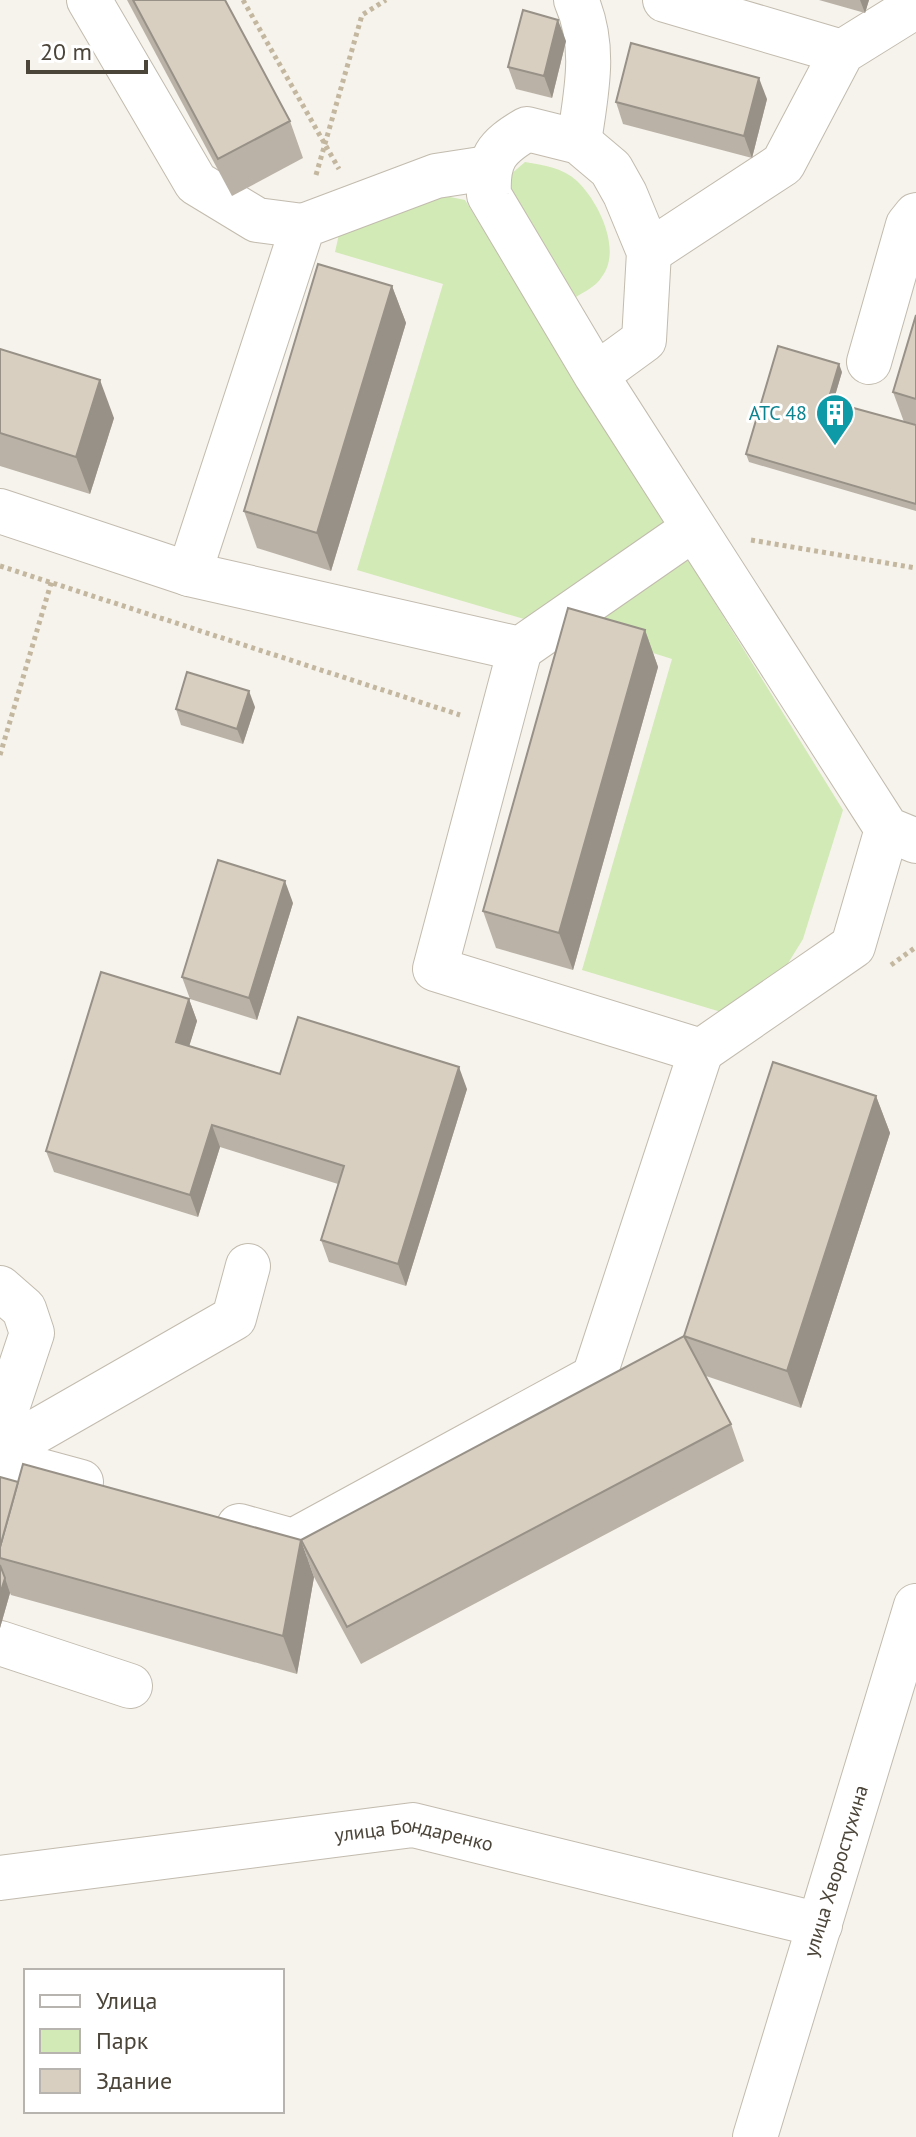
<svg xmlns="http://www.w3.org/2000/svg" width="916" height="2137" viewBox="0 0 916 2137" font-family="'PT Sans',sans-serif">
	<style>
		.green { fill: #d2eab5 }
		.lines { fill: none; stroke-linecap: round; stroke-linejoin: round }
		.minor-casing { stroke: #c2bbae; stroke-width: 46 }
		.path { stroke: #c4b79f; stroke-width: 5; stroke-dasharray: 4 4; stroke-linecap: butt }
		.minor { stroke: #fff; stroke-width: 44 }
		.wall { fill: #bab2a6 }
		.shaded-wall { fill: #979187 }
		.building { fill: #d8cfc1; stroke: #979187; stroke-width: 2 }
		.labels { text-anchor: middle; dominant-baseline: central; stroke-width: 6; stroke-linejoin: round; paint-order: stroke }
		.culture-label { font-size: 20px; fill: #0d838f; stroke: #fff; text-anchor: end }
		.street-label { font-size: 20px; fill: #4b4439; stroke: #fff }
	</style>
	<rect width="100%" height="100%" fill="#f6f3ec"/>
	<g class="green">
		<path d="M525,162C544,165 563,168 577,181C599,202 623,251 601,278C596,286 584,292 576,297L502,182Z"/>
		<path d="M430,193L465,200L670,528L524,619L357,570L443,284L335,252L341,225Z"/>
		<path d="M684,553L843,810L803,939L777,981L721,1012L582,970L672,659L574,628Z"/>
	</g>
	<g class="lines">
		<defs>
			<g id="minor">
				<path d="M89,0L196,183L257,220L303,226"/>
				<path d="M576,0C597,47 586,93 579,142"/>
				<path d="M665,0L842,52"/>
				<path d="M649,252L783,164L842,52L916,6"/>
				<path d="M869,362L908,225L916,215"/>
				<path d="M596,375L644,340L649,252L625,194L611,169L579,142L527,129C496,147 487,159 489,195L596,375L887,829L916,841"/>
				<path d="M0,511L189,574L520,649L693,529"/>
				<path d="M189,574L303,226L436,176L488,168"/>
				<path d="M520,649L435,969L701,1051L853,946L887,829"/>
				<path d="M0,1288L24,1309L32,1333L0,1429"/>
				<path d="M0,1452L234,1318L248,1266"/>
				<path d="M0,1460L81,1482"/>
				<path d="M239,1526L293,1541L594,1377L701,1051"/>
				<path d="M0,1643L130,1686"/>
				<path id="s1" d="M0,1878L413,1825L820,1925"/>
				<path id="s2" d="M755,2137L916,1606"/>
			</g>
		</defs>
		<use href="#minor" class="minor-casing"/>
		<g class="path">
			<path d="M243,0L339,169"/>
			<path d="M316,175L362,15L386,0"/>
			<path d="M751,540L916,568"/>
			<path d="M0,566L460,715"/>
			<path d="M0,755L52,580"/>
			<path d="M891,965L916,947"/>
		</g>
		<use href="#minor" class="minor"/>
	</g>
	<g class="wall">
		<path d="M127,0H225L290,121L303,158L232,196Z"/>
		<path d="M819,0H869L865,13Z"/>
		<path d="M566,41L552,98L516,89L508,67Z"/>
		<path d="M767,99L752,158L623,124L616,102Z"/>
		<path d="M392,286L406,323L331,571L257,548L244,511Z"/>
		<path d="M916,315V511L749,462L746,454L842,372L833,402L904,422L893,392Z"/>
		<path d="M0,349L114,418L90,494L0,466Z"/>
		<path d="M645,630L658,667L573,970L496,948L483,911Z"/>
		<path d="M255,707L243,744L181,725L176,709Z"/>
		<path d="M293,903L257,1020L190,999L182,977Z"/>
		<path d="M189,999L197,1021L189,1046L280,1074L467,1089L406,1286L329,1262L321,1240L338,1184L220,1147L198,1217L54,1172L46,1151Z"/>
		<path d="M876,1096L890,1133L801,1408L706,1376L731,1424L744,1461L361,1664L314,1577L301,1540L684,1336Z"/>
		<path d="M0,1477L314,1577L297,1674L11,1595L10,1593L0,1628Z"/>
	</g>
	<g class="shaded-wall">
		<path d="M860,0H869L865,13Z"/>
		<path d="M558,20L566,41L552,98L544,76Z"/>
		<path d="M759,78L767,99L752,158L744,136Z"/>
		<path d="M392,286L406,323L331,571L317,533Z"/>
		<path d="M839,364L842,372L831,409L828,401Z"/>
		<path d="M100,380L114,418L90,494L76,457Z"/>
		<path d="M645,630L658,667L573,970L559,933Z"/>
		<path d="M249,691L255,707L243,744L237,729Z"/>
		<path d="M285,881L293,903L257,1020L249,998Z"/>
		<path d="M189,999L197,1021L184,1063L176,1042Z"/>
		<path d="M459,1067L467,1089L406,1286L398,1264Z"/>
		<path d="M876,1096L890,1133L801,1408L787,1371Z"/>
		<path d="M212,1125L220,1147L198,1217L190,1195Z"/>
		<path d="M301,1540L314,1577L297,1674L283,1636Z"/>
		<path d="M5,1578L10,1593L0,1628V1594Z"/>
	</g>
	<g class="building">
		<path d="M133,0H225L290,121L218,159Z"/>
		<path d="M523,10L558,20L544,76L508,67Z"/>
		<path d="M631,43L759,78L744,136L616,102Z"/>
		<path d="M318,264L392,286L317,533L244,511Z"/>
		<path d="M916,315V399L893,392Z"/>
		<path d="M778,346L839,364L828,401L916,425V504L746,454Z"/>
		<path d="M0,349L100,380L76,457L0,433Z"/>
		<path d="M568,608L645,630L559,933L483,911Z"/>
		<path d="M187,672L249,691L237,729L176,709Z"/>
		<path d="M218,860L285,881L249,998L182,977Z"/>
		<path d="M101,972L189,999L176,1042L280,1074L298,1017L459,1067L398,1264L321,1240L344,1166L212,1125L190,1195L46,1151Z"/>
		<path d="M773,1062L876,1096L787,1371L684,1336Z"/>
		<path d="M684,1336L731,1424L347,1627L301,1540Z"/>
		<path d="M23,1464L301,1540L283,1636L0,1558V1547Z"/>
		<path d="M0,1477L18,1482L0,1547Z"/>
		<path d="M0,1565L5,1578L0,1594Z"/>
	</g>
	<defs>
		<symbol id="building-pin" viewBox="-11 -11 22 30"><path d="M0 17L-7.5 6A9.5 9.5 0 1 1 7.5 6Z" fill="#0f9aa8" stroke="#fff"/><path d="M-4-6H4V6H1V3H-1V6H-4ZM-2.5-4.3h1.7v1.8h-1.7ZM.8-4.3h1.7v1.8H.8ZM-2.5-1h1.7V.8h-1.7ZM.8-1h1.7V.8H.8Z" fill="#fff"/></symbol>
	</defs>
	<g fill-rule="evenodd">
		<use href="#building-pin" x="813" y="391" width="44" height="60"/>
	</g>
	<g class="labels">
		<g class="culture-label">
			<text x="807" y="413">АТС 48</text>
		</g>
		<g class="street-label">
			<text stroke="none"><textPath href="#s1" startOffset="418">улица Бондаренко</textPath></text>
			<text stroke="none"><textPath href="#s2" startOffset="278">улица Хворостухина</textPath></text>
		</g>
	</g>
	<rect x="24" y="1969" width="260" height="144" fill="#ffffff" stroke="#b7b4b0" stroke-width="2"/>
	<rect x="40" y="1995" width="40" height="12" fill="#ffffff" stroke="#b7b4b0" stroke-width="2"/>
	<text x="96" y="2009" font-size="24" fill="#4b4439">Улица</text>
	<rect x="40" y="2029" width="40" height="24" fill="#d2eab5" stroke="#b7b4b0" stroke-width="2"/>
	<text x="96" y="2049" font-size="24" fill="#4b4439">Парк</text>
	<rect x="40" y="2069" width="40" height="24" fill="#d8cfc1" stroke="#b7b4b0" stroke-width="2"/>
	<text x="96" y="2089" font-size="24" fill="#4b4439">Здание</text>
	<path d="M28 60v12h118v-12" fill="none" stroke="#4b4439" stroke-width="4"/>
	<text x="40" y="60" font-size="24" fill="#4b4439" stroke="#ffffff" stroke-width="6" paint-order="stroke">20 m</text>
</svg>
